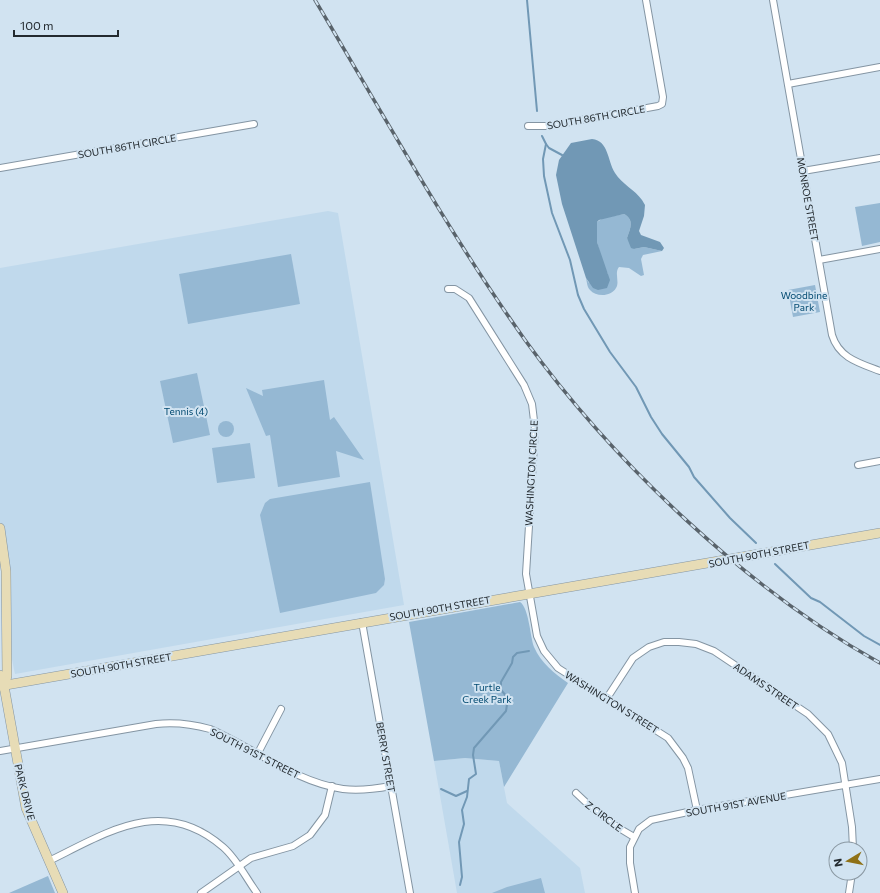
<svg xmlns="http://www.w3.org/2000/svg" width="880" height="893" viewBox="0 0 880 893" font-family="Commissioner,sans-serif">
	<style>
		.built { fill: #c0d9ec }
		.green { fill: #95b8d3 }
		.water { fill: #7198b5 }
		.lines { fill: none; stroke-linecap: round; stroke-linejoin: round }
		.stream { stroke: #7198b5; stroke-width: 2 }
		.street-casing { stroke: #8495a3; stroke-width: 8 }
		.secondary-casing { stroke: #8495a3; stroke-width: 10 }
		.street { stroke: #fff; stroke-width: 6 }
		.secondary { stroke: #e7dcb6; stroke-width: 9 }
		.rail-casing { stroke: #59636b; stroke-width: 3.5 }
		.rail { stroke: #d1e3f1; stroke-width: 2; stroke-dasharray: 6; stroke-linecap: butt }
		.labels { text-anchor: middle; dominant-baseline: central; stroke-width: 4; stroke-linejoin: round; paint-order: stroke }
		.street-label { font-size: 10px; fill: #232a2f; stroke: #d1e3f1 }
		.park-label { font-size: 10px; fill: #004970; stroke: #d1e3f1 }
	</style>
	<rect width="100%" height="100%" fill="#d1e3f1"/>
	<g class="built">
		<path d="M328,211L338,213L404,605L15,674L5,625L0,529V268Z"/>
		<path d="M465,758L499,761L507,803L580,868L585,893H457L434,761Z"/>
	</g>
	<g class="green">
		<path d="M880,203V242L862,246L855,207Z"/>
		<path d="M624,214C635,220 630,229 627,238L634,249L644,247L662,251L643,255L641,259L644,275L641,276L629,268L619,267C614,273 620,282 616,288C611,297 596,297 590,290C587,287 587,282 586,278L589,283L608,274L604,267L597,242V222L603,218Z"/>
		<path d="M291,254L300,304L188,324L179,274Z"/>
		<path d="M815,285L820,312L793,317L788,290Z"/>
		<path d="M197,373L210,435L173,443L160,381Z"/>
		<path d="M324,380L330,420L334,417L364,460L336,451L340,477L278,487L270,435L266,436L246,388L263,396L262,390Z"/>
		<circle cx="226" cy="429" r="8"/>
		<path d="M250,443L255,478L217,483L212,448Z"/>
		<path d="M370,482L385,579L384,585L376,593L280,613L260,515L265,503L270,499Z"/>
		<path d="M520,602C529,608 530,636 534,647C541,663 554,673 568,683L504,787L499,761L465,758L434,761L409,622Z"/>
		<path d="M48,876L55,893H9Z"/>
		<path d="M541,878L545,893H492L507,887Z"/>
	</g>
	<path class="water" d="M592,139C609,141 607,160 615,173C622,184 635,190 642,200L645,205L644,216L639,231L641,235L660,242L664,248L662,251L644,247L634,249L631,248L627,238C630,229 635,220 624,214L599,220L597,222V242L610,280L607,288L598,290L593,288L586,278L562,204L556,175L559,160L571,143Z"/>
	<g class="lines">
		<g class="stream">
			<path d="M527,0L537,111"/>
			<path d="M542,136L546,144L543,159L544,176L552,213L570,260L578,295L584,309L610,352L636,387L651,417L662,434L689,467L694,477L730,518L756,543"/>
			<path d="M546,144L549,148L562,155"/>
			<path d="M775,564L811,598L820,602L864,636L880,645"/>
			<path d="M441,789L456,796L467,791"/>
			<path d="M460,885L462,877L459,842L464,824L462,810L467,797L469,779L476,774L473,755L474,748L506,711L508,698L501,690V682L512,663L513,657L517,653L529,651"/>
		</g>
		<defs>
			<g id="street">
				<path d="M773,0L832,335C839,358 859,363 880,371"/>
				<path d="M788,84L880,67"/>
				<path d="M528,126H548L658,106L662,104L663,97L646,0"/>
				<path d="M0,168L254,124"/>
				<path d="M803,171L880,158"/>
				<path d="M819,260L880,249"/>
				<path d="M448,289H455L469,298L524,385L532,404L535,429L526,574L537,636L544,651L558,668L668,738L683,758L688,768L697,810"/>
				<path d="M858,465L880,461"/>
				<path d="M362,622L410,893"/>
				<path d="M607,698L633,658L649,647L664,642H679L696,644L714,651L808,714L828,734L842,763L852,827L853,849"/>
				<path d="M0,751L156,724C174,722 192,724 210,729C254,748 295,782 343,789C359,791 375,789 391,786"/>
				<path d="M258,753L281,709"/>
				<path d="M576,793C594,811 612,825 634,837"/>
				<path d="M49,861C108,832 163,795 223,847C237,859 246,878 257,893"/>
				<path d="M201,893L251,858L293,846L310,835L325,815L332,786"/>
				<path d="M635,893L630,863V847L639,829L651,820L697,810L880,779"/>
				<path d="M849,893L852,873"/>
			</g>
			<g id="secondary">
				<path d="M0,528L6,571L7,676L4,686"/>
				<path d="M0,675L4,686L26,808L63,893"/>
				<path d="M0,686L880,533"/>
			</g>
		</defs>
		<use href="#street" class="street-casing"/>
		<use href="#secondary" class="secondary-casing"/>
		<use href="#street" class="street"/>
		<use href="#secondary" class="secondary"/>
		<defs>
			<path id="rail" d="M315,0C383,114 448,232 525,340C614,463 747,589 880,663"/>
		</defs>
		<use href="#rail" class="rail-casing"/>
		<use href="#rail" class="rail"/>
	</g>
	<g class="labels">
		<g class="street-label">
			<text transform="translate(596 117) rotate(-10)">SOUTH 86TH CIRCLE</text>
			<text transform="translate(127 146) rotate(-10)">SOUTH 86TH CIRCLE</text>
			<text transform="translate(808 199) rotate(80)">MONROE STREET</text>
			<text transform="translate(531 473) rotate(-87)">WASHINGTON CIRCLE</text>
			<text transform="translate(759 554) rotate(-11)">SOUTH 90TH STREET</text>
			<text transform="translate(440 608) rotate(-10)">SOUTH 90TH STREET</text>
			<text transform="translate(121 665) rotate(-10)">SOUTH 90TH STREET</text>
			<text transform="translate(766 686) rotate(34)">ADAMS STREET</text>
			<text transform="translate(612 702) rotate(32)">WASHINGTON STREET</text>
			<text transform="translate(255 753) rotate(27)">SOUTH 91ST STREET</text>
			<text transform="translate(386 757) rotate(80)">BERRY STREET</text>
			<text transform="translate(25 792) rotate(76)">PARK DRIVE</text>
			<text transform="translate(736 804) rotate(-10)">SOUTH 91ST AVENUE</text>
			<text transform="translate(604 816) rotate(37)">Z CIRCLE</text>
		</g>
		<g class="park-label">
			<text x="804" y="295">Woodbine<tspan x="804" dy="12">Park</tspan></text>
			<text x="186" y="411">Tennis (4)</text>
			<text x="487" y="687">Turtle<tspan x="487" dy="12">Creek Park</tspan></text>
		</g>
	</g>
	<g transform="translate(848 861) rotate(260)"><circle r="19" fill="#d1e3f1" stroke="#8b99a3"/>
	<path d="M0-3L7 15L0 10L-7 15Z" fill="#8f7116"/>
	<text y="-6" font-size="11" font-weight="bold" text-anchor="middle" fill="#232a2f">N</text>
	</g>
	<path d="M14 30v6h104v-6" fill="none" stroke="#232a2f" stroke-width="2"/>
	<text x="20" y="30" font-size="12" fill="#232a2f" stroke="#d1e3f1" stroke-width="3" paint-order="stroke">100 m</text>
</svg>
